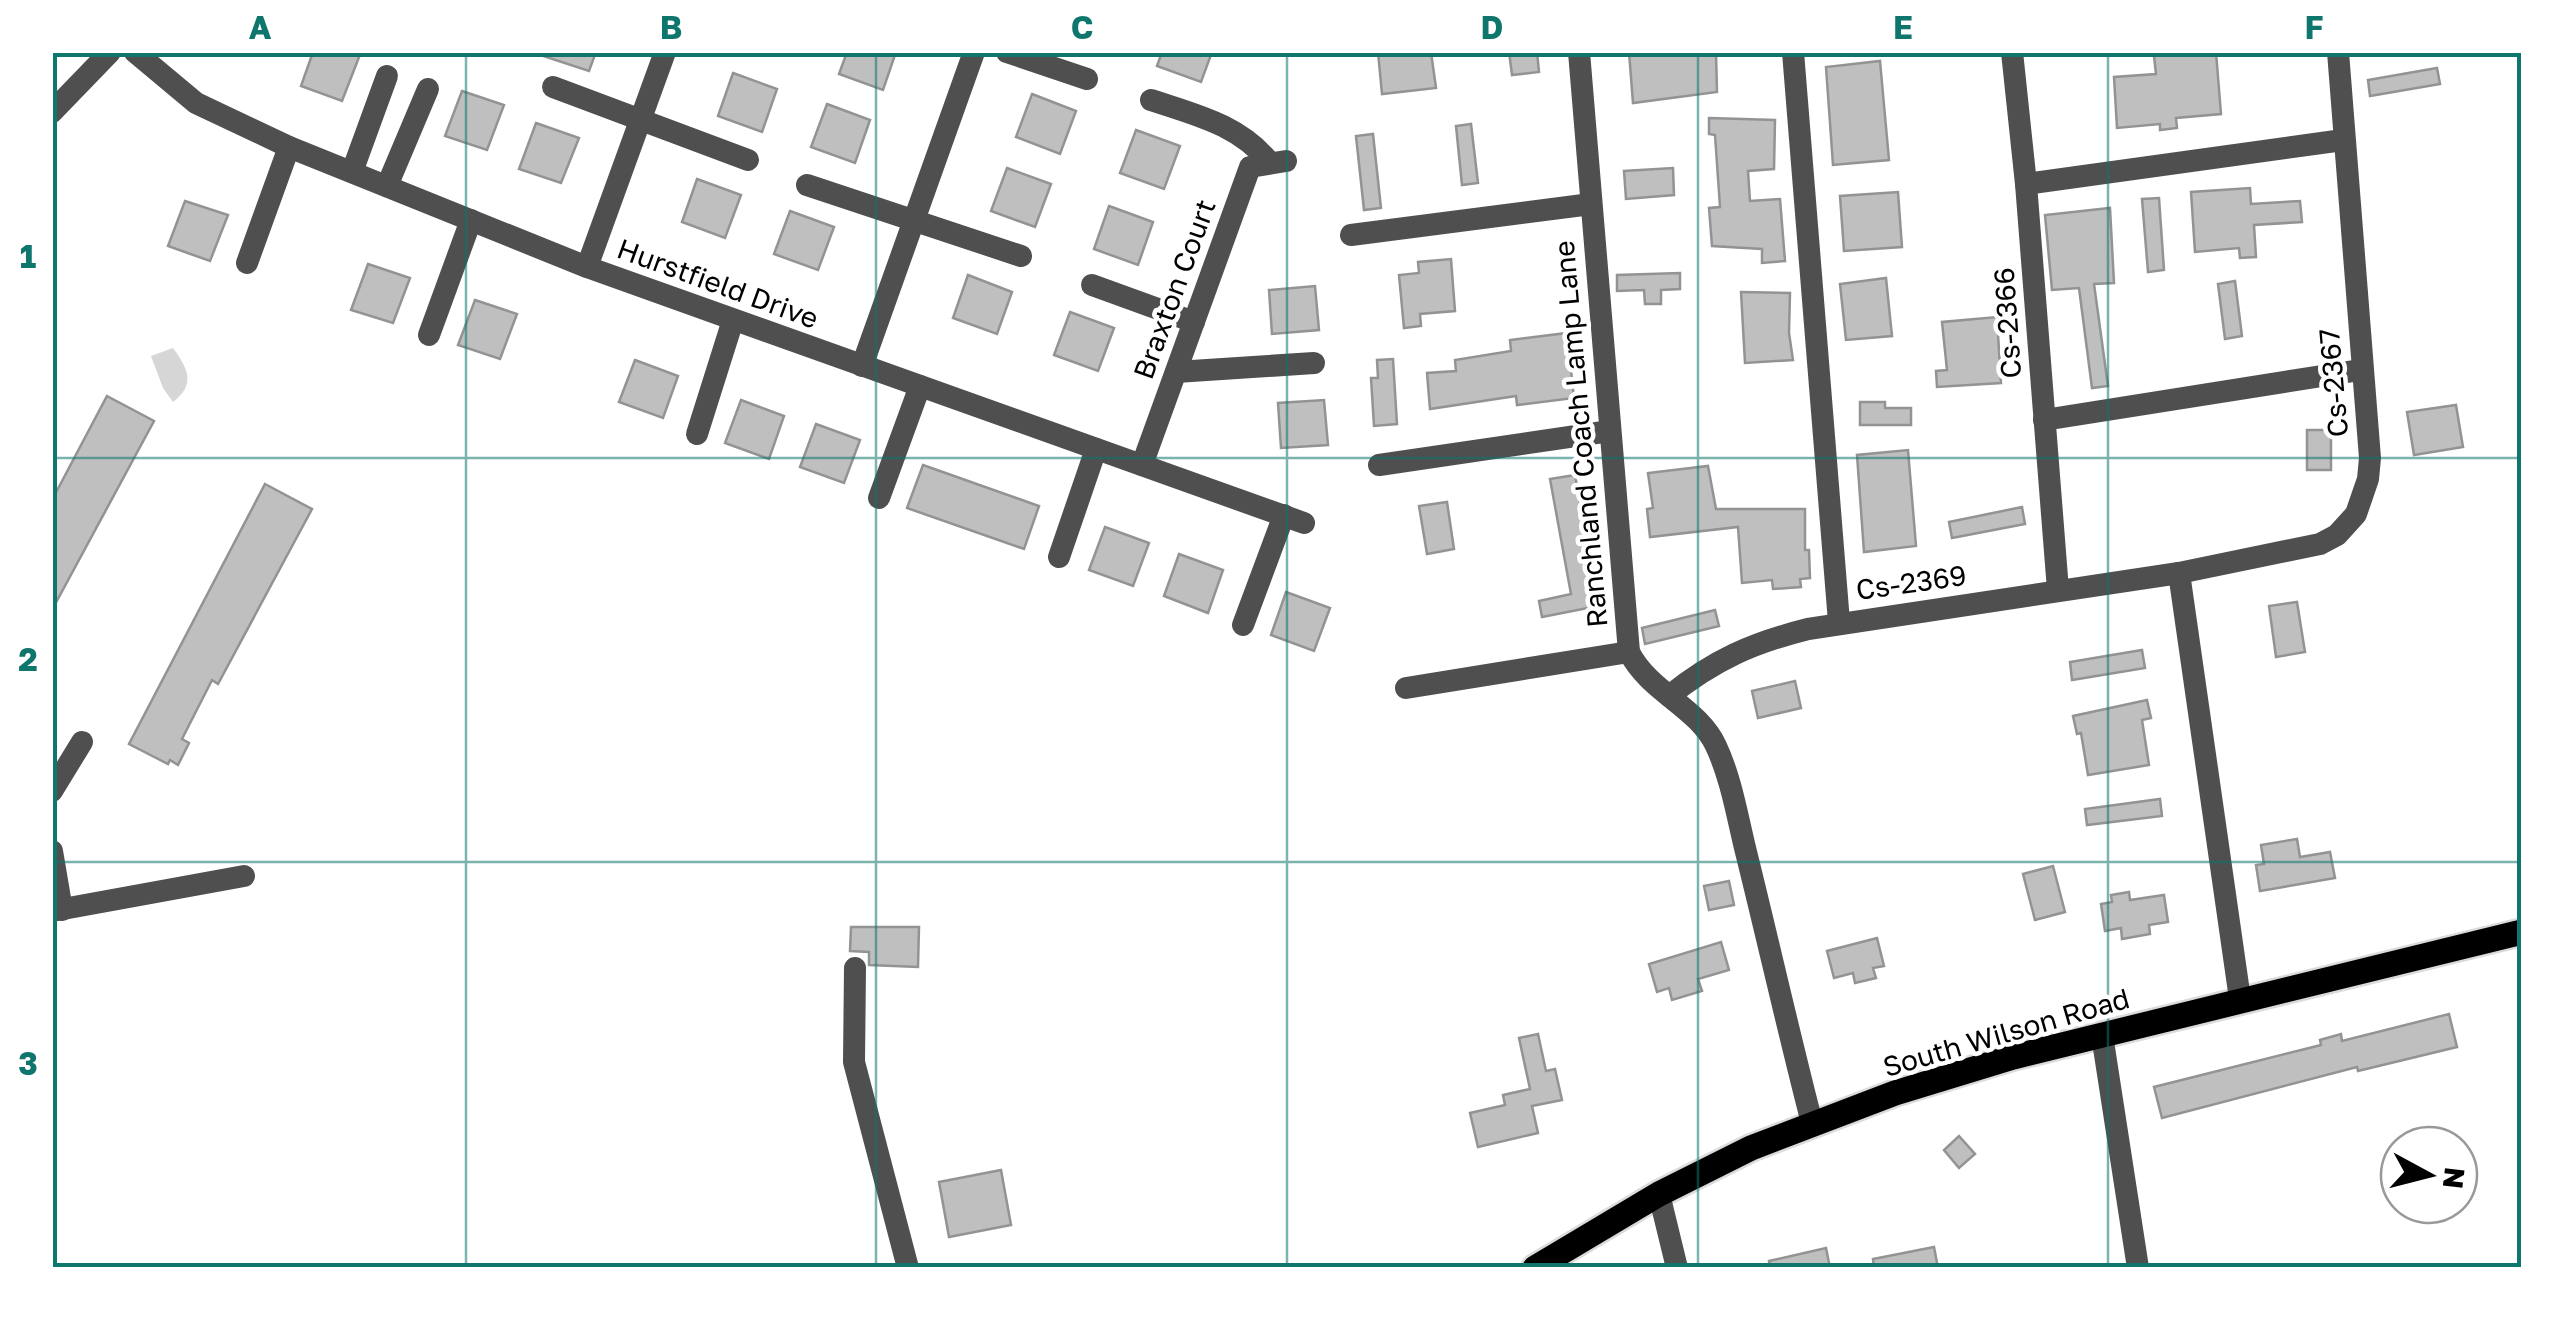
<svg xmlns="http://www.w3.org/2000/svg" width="2574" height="1320" viewBox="0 0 2574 1320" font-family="'Golos Text',sans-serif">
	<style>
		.green { fill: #d6d6d6 }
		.building { fill: #bfbfbf; stroke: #939393; stroke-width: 2.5 }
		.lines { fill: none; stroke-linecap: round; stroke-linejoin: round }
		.major-casing { stroke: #dbdbdb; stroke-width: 30 }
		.minor { stroke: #4f4f4f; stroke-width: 22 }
		.major { stroke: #000; stroke-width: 25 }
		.grid { fill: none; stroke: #0f766e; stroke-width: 2.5; stroke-opacity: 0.55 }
		.labels { text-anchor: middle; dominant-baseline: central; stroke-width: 9; stroke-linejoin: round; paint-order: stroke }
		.street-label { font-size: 28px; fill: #000; stroke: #fff }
		.neatline { fill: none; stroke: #0f766e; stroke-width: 4 }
		.grid-label { font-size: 32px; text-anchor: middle; font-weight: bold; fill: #0f766e }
	</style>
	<rect width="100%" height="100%" fill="#fff"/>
	<path class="green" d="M173,348C188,369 196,384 173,402L163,388L151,356Z"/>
	<g class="building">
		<path d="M313,52H361L342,101L301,86Z"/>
		<path d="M544,52H596L589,71L543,56Z"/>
		<path d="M847,52H896L883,90L839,74Z"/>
		<path d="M1162,52H1212L1201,82L1157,66Z"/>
		<path d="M1378,52H1431L1436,88L1382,94Z"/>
		<path d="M1509,52H1537L1539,72L1512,75Z"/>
		<path d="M1629,52H1716L1717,92L1633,103Z"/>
		<path d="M2216,52L2221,114L2176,118L2177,128L2160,130V124L2117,128L2114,77L2156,74L2154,56Z"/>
		<path d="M1880,61L1889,160L1833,165L1826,67Z"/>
		<path d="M2437,68L2440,84L2370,96L2368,80Z"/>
		<path d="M733,73L777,89L762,132L718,116Z"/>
		<path d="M462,91L504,105L487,150L445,136Z"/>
		<path d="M1032,94L1076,111L1060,154L1016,137Z"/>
		<path d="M827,104L870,120L855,163L811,147Z"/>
		<path d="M1709,118L1775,120L1774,169L1748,171L1750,201L1780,199L1785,261L1762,263V249L1712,246L1709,208L1720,207L1715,135L1709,134Z"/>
		<path d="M536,123L579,138L561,183L519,169Z"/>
		<path d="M1471,124L1478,183L1462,185L1456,126Z"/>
		<path d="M1136,130L1180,146L1164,189L1120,173Z"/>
		<path d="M1373,134L1381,208L1364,210L1356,136Z"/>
		<path d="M1007,168L1051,184L1035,227L991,211Z"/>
		<path d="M1673,168L1674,195L1626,199L1624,171Z"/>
		<path d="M697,179L741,195L725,238L682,222Z"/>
		<path d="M2250,188L2251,204L2300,201L2302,222L2254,225L2256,257L2240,258L2239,248L2195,252L2191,192Z"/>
		<path d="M1898,192L1902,247L1844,251L1840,196Z"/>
		<path d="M2159,198L2164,270L2148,272L2142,199Z"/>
		<path d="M185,201L228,215L210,261L168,246Z"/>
		<path d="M1109,206L1153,222L1138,265L1094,249Z"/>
		<path d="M2110,208L2114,283L2094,284L2108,386L2092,388L2079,288L2052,290L2045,215Z"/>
		<path d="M790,211L834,227L818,270L774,254Z"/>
		<path d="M1451,259L1455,311L1420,314L1421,326L1404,328L1399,275L1419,273L1418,262Z"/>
		<path d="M368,264L410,278L393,323L351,310Z"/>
		<path d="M1680,273V289L1661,290V304H1645L1644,290L1617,291V275Z"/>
		<path d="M968,275L1012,292L997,334L953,318Z"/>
		<path d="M1886,278L1892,336L1846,340L1840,284Z"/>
		<path d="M2235,281L2242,336L2225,339L2218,284Z"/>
		<path d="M1315,286L1319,330L1272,334L1269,290Z"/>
		<path d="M1741,292L1790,293L1789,333L1793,360L1745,363Z"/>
		<path d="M475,300L517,314L500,359L458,345Z"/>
		<path d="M1070,312L1114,328L1098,371L1054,355Z"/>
		<path d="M1997,317L2001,383L1937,387L1936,371L1947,370L1942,322Z"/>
		<path d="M1567,333L1574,398L1517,405L1516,396L1430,409L1427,373L1456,371L1455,360L1511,351L1510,340Z"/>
		<path d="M1393,359L1397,424L1374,426L1371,378H1378L1377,360Z"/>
		<path d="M635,360L678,376L663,418L619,402Z"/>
		<path d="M107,396L154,421L52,610V500Z"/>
		<path d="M741,400L784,416L769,459L725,443Z"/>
		<path d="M1324,400L1328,445L1281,448L1278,403Z"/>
		<path d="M1860,402H1885V408H1911V425H1860Z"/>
		<path d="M2456,405L2463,447L2414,455L2407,412Z"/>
		<path d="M816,424L860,440L844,483L800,467Z"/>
		<rect x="2307" y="430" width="24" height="40"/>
		<path d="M1908,450L1916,546L1864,552L1857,455Z"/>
		<path d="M923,465L1039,506L1024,549L907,508Z"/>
		<path d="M1708,466L1716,509H1805V550H1809L1810,578L1800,579L1801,587L1773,589L1772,580L1742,583L1738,527L1650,537L1647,509L1653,508L1648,473Z"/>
		<path d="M1575,475L1589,552L1593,607L1542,617L1539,601L1571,594L1550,479Z"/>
		<path d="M265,484L312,509L218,684L212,680L182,739L189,743L178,765L170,760L168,764L129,744Z"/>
		<path d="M1447,502L1454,549L1427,554L1419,506Z"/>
		<path d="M2022,507L2025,524L1952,538L1949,522Z"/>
		<path d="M1105,527L1149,543L1133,586L1089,570Z"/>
		<path d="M1179,554L1223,570L1208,613L1164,596Z"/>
		<path d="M1286,592L1330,608L1314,651L1271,635Z"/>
		<path d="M2297,602L2305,652L2276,657L2269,606Z"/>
		<path d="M1715,610L1719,626L1645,644L1642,628Z"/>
		<path d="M2142,650L2145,668L2072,680L2070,662Z"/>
		<path d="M1795,681L1801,708L1758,718L1752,691Z"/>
		<path d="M2147,700L2151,718L2142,720L2149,765L2088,775L2081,733L2077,734L2073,716Z"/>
		<path d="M2160,799L2162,816L2087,825L2085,809Z"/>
		<path d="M2297,839L2300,857L2330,852L2335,878L2260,891L2256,865L2264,864L2261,845Z"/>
		<path d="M2053,866L2065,912L2035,920L2023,874Z"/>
		<path d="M1729,881L1734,905L1709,910L1704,886Z"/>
		<path d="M2129,892L2130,900L2164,895L2168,922L2149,925L2150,934L2122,939L2121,928L2105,931L2101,904L2112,902L2111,895Z"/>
		<path d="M851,927H919L918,967L869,965V952L850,951Z"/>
		<path d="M1877,938L1884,966L1873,968L1876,978L1855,983L1853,973L1834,978L1827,951Z"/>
		<path d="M1721,942L1729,970L1698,979L1702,991L1672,1000L1669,988L1657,992L1649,964Z"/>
		<path d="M2449,1014L2457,1047L2358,1071L2357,1067L2162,1118L2154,1087L2321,1045L2320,1040L2341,1034L2342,1041Z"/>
		<path d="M1538,1034L1546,1071L1555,1069L1562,1100L1532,1106L1538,1133L1478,1147L1470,1113L1505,1105L1503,1095L1530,1089L1519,1038Z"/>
		<path d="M1959,1136L1975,1154L1959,1168L1944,1150Z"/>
		<path d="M1001,1170L1011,1225L949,1237L939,1182Z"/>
		<path d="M1934,1247L1938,1268H1874L1873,1259Z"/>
		<path d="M1826,1248L1830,1268H1770L1769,1261Z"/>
	</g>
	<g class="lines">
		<defs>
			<path id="major" d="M1535,1268L1659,1194L1751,1148L1895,1093L2013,1057L2522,932"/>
		</defs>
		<use href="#major" class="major-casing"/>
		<g class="minor">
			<path d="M135,52L196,103L289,147L587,267L1304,523"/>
			<path d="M1007,52L1087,79"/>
			<path d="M1579,52L1629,652C1650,693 1698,707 1716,746C1732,780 1738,821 1747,856C1769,945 1789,1034 1812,1123"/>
			<path d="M1793,52L1839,622"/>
			<path d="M2012,52L2026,184L2058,590"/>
			<path d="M553,87L748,160"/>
			<path d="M1151,100C1196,115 1240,125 1270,163"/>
			<path d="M52,112L110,52"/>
			<path d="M352,172L387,76"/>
			<path d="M2026,184L2343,140"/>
			<path d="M807,185L1021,256"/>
			<path d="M387,186L428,89"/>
			<path d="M1351,235L1591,204"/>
			<path d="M247,263L289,147"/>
			<path d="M587,267L665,52"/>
			<path d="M1092,285L1194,322"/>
			<path d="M429,335L471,220"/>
			<path d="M862,366L974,52"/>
			<path d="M1176,372L1314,363"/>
			<path d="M2044,420L2360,370"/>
			<path d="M697,434L733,320"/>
			<path d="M1142,465L1250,167L1286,161"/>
			<path d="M1379,465L1610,431"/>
			<path d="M879,498L920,386"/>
			<path d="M1059,557L1096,449"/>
			<path d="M2179,573L2240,999"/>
			<path d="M1243,625L1284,515"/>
			<path d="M1406,688L1629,652"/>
			<path d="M1669,696C1714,660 1752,643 1808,629L2179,573L2320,544L2337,535L2356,514L2368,479L2370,458L2338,52"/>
			<path d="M52,791L82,742"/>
			<path d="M52,851L62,910"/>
			<path d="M52,911L244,876"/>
			<path d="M855,968L854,1062L908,1268"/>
			<path d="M2102,1035L2138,1268"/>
			<path d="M1659,1194L1677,1268"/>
		</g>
		<use href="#major" class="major"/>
	</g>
	<path class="grid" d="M466,52V1268M876,52V1268M1287,52V1268M1698,52V1268M2108,52V1268M52,458H2522M52,862H2522"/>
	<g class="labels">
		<g class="street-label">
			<text transform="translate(718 283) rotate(20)">Hurstfield Drive</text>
			<text transform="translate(1174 289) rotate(-70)">Braxton Court</text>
			<text transform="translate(2007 323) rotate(-94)">Cs-2366</text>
			<text transform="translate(2333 383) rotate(-95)">Cs-2367</text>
			<text transform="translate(1580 434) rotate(-95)">Ranchland Coach Lamp Lane</text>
			<text transform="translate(1911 582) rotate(-8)">Cs-2369</text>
			<text transform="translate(2006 1032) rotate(-16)">South Wilson Road</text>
		</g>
	</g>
	<rect width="2574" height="1320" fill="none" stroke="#ffffff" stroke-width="110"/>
	<g transform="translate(2429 1175) rotate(97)"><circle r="48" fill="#ffffff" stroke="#999999" stroke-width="2.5"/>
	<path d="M0-8L18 38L0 25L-18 38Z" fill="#000000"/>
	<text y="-15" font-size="28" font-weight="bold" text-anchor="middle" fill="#000000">N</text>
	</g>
	<rect x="55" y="55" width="2464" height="1210" class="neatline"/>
	<g class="grid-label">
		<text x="260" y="39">A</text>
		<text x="671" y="39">B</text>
		<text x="1082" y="39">C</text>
		<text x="1492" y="39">D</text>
		<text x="1903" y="39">E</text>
		<text x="2314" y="39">F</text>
		<text x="28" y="268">1</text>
		<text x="28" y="671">2</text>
		<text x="28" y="1075">3</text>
	</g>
</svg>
